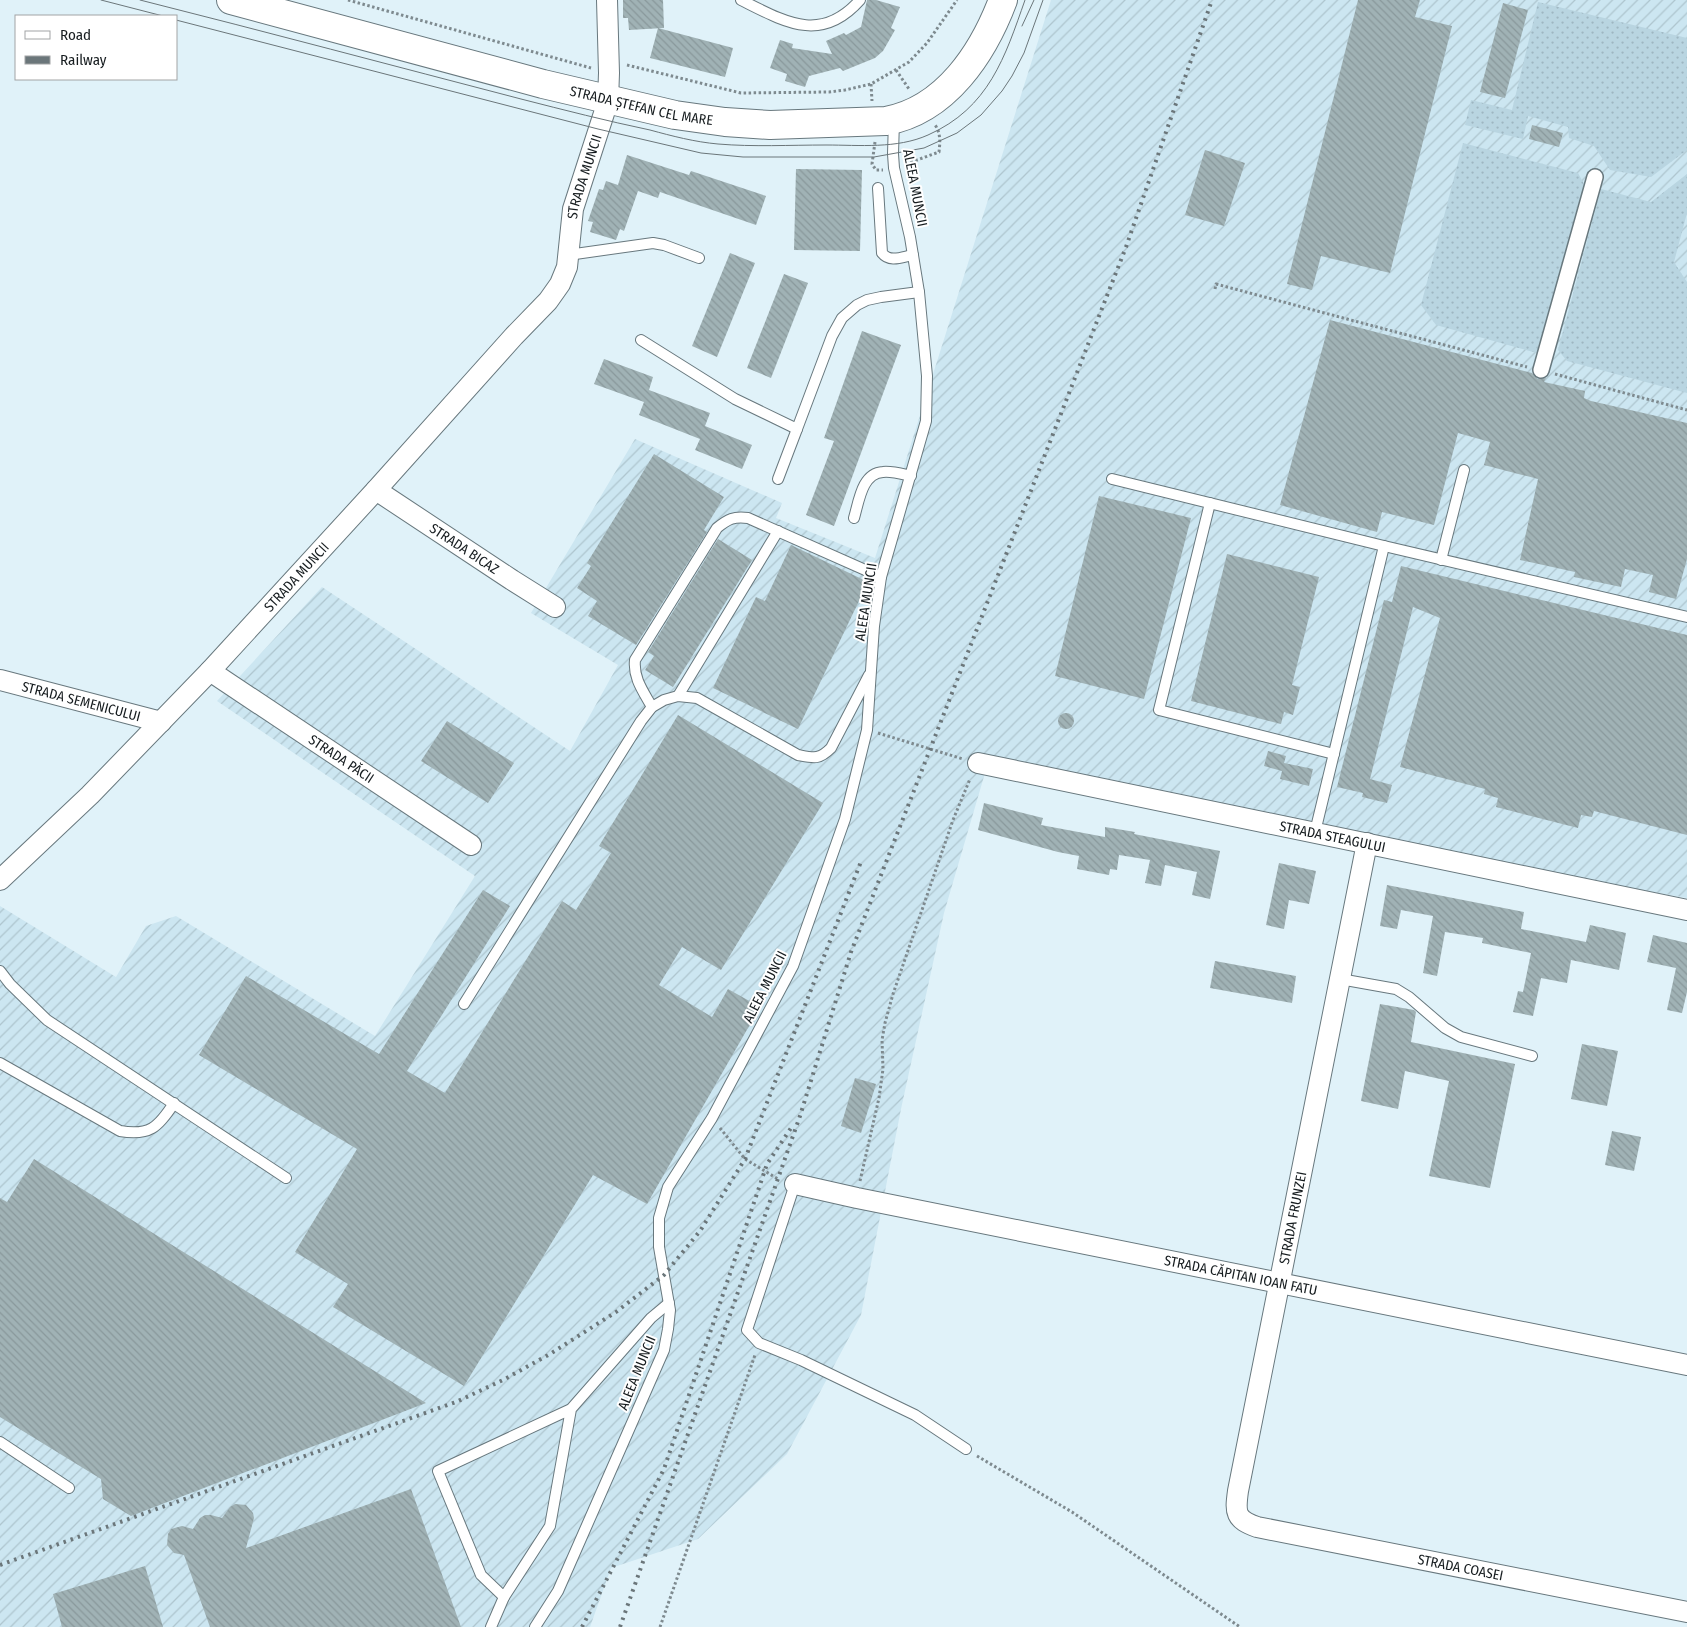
<svg xmlns="http://www.w3.org/2000/svg" width="1687" height="1627" viewBox="0 0 1687 1627" font-family="'Fira Sans Condensed',sans-serif">
	<style>
		.industrial { fill: url(#industrial-furrows) }
		.grass { fill: url(#grass-dots) }
		.building { fill: url(#building-back-hatch) }
		.lines { fill: none; stroke-linecap: round; stroke-linejoin: round }
		.service-casing { stroke: #68787e; stroke-width: 12 }
		.pedestrian-casing { stroke: #68787e; stroke-width: 18 }
		.minor-casing { stroke: #68787e; stroke-width: 22 }
		.secondary-casing { stroke: #68787e; stroke-width: 30 }
		.path { stroke: #7e8a8f; stroke-width: 3; stroke-dasharray: 2.5 2.5; stroke-linecap: butt }
		.service { stroke: #fff; stroke-width: 10 }
		.pedestrian { stroke: #fff; stroke-width: 15 }
		.minor { stroke: #fff; stroke-width: 20 }
		.secondary { stroke: #fff; stroke-width: 28 }
		.tram { stroke: #6b767a; stroke-width: 1 }
		.rail { stroke: #6b767a; stroke-width: 4; stroke-dasharray: 2.5 5; stroke-linecap: butt }
		.labels { text-anchor: middle; dominant-baseline: central; stroke-width: 4; stroke-linejoin: round; paint-order: stroke }
		.street-label { font-size: 14px; fill: #161c1f; stroke: #fff }
	</style>
	<defs>
		<pattern id="industrial-furrows" width="10" height="10" patternUnits="userSpaceOnUse" patternTransform="scale(1.25)"><rect width="10" height="10" fill="#cce6f1"/><path d="M-1 1l2-2M0 10L10 0M9 11l2-2" fill="none" stroke="#aec5ce"/></pattern>
		<pattern id="grass-dots" width="8" height="8" patternUnits="userSpaceOnUse" patternTransform="scale(1.25)"><rect width="8" height="8" fill="#b9d5e1"/><path d="M2 2h.1M6 6h.1" fill="none" stroke="#9eb6c1" stroke-width="1.8" stroke-linecap="round"/></pattern>
		<pattern id="building-back-hatch" width="6" height="6" patternUnits="userSpaceOnUse" patternTransform="scale(1.25)"><rect width="6" height="6" fill="#a0b2b5"/><path d="M-1 5l2 2M0 0l6 6M5-1l2 2" fill="none" stroke="#89989b"/></pattern>
	</defs>
	<rect width="100%" height="100%" fill="#e0f2f9"/>
	<path class="industrial" d="M1051,0H1687V898L985,773L944,913L901,1109L861,1315L787,1454L698,1539L611,1568L590,1627H0V906L116,977L146,926L176,916L375,1036L475,876L217,701L322,587L570,751L618,665L531,613L635,439L782,503L776,518L875,558Z"/>
	<g class="grass">
		<path d="M1538,2L1687,38V150L1651,177L1610,170L1594,146L1569,138L1568,127L1528,116L1523,139L1465,125L1471,100L1512,110Z"/>
		<path d="M1463,143L1578,173L1584,184L1537,353L1436,325L1421,305Z"/>
		<path d="M1687,174V213L1674,262L1687,282V393L1567,361L1558,350L1601,189L1651,202Z"/>
	</g>
	<g class="building">
		<path d="M623,0H663L664,28L629,30L628,18H623Z"/>
		<path d="M867,0H876L900,7L891,28L895,30L883,51L875,58L843,71L840,68L809,76L805,87L785,81L787,74L770,68L780,40L793,44L792,48L832,54L826,41L844,33L846,35L861,27Z"/>
		<path d="M1358,0H1420L1415,17L1452,26L1390,273L1321,256L1312,290L1287,284Z"/>
		<path d="M1503,3L1528,10L1505,98L1480,92Z"/>
		<path d="M658,28L733,48L725,77L650,58Z"/>
		<path d="M1532,125L1563,133L1559,147L1529,139Z"/>
		<path d="M1205,150L1245,163L1224,226L1185,215Z"/>
		<path d="M627,155L689,175L691,171L766,196L756,225L660,192L658,198L638,191L624,231L620,229L616,240L590,232L593,222L588,221L599,189L603,190L606,181L618,185Z"/>
		<path d="M796,169L862,170L860,251L794,250Z"/>
		<path d="M730,253L755,263L717,357L692,346Z"/>
		<path d="M784,274L808,283L771,378L747,368Z"/>
		<path d="M1330,320L1532,373L1538,379L1546,378L1544,382L1585,391L1584,398L1591,401L1687,423V559L1676,599L1649,592L1653,575L1625,569L1621,587L1574,577L1575,572L1520,560L1538,479L1484,465L1490,442L1458,433L1434,525L1382,512L1377,532L1280,505Z"/>
		<path d="M862,331L901,345L834,526L806,515L834,441L824,438Z"/>
		<path d="M604,359L653,377L649,390L710,413L705,426L752,445L742,469L695,450L700,439L639,415L644,402L594,384Z"/>
		<path d="M654,454L724,497L704,530L707,532L636,645L588,616L597,601L577,588L591,566L587,563Z"/>
		<path d="M1099,496L1191,518L1144,699L1055,676Z"/>
		<path d="M718,539L752,560L673,687L645,670L654,656L648,652Z"/>
		<path d="M791,545L868,582L798,729L713,688L756,597L765,601Z"/>
		<path d="M1227,554L1319,577L1292,685L1300,687L1293,715L1284,712L1281,724L1191,701Z"/>
		<path d="M1401,566L1687,635V835L1594,811L1592,817L1581,815L1578,828L1496,807L1498,798L1484,794L1485,789L1400,767L1440,618L1413,607L1370,779L1392,785L1387,803L1362,797L1363,793L1337,787L1384,600L1392,602Z"/>
		<circle cx="1066" cy="721" r="8"/>
		<path d="M678,715L823,803L721,970L682,947L659,985L712,1017L728,989L760,1007L647,1204L593,1175L464,1386L333,1307L348,1284L295,1252L357,1149L199,1055L246,976L379,1054L483,890L510,906L407,1071L445,1093L562,901L576,910L611,853L599,846Z"/>
		<path d="M447,721L514,763L488,803L421,761Z"/>
		<path d="M1268,751L1286,756L1284,763L1313,769L1309,786L1280,779L1282,771L1264,766Z"/>
		<path d="M984,803L1043,818L1041,825L1105,837V827L1135,832L1134,834L1220,851L1210,899L1192,895L1197,872L1165,865L1161,886L1145,883L1150,860L1119,855L1117,870L1110,869L1109,875L1077,869L1079,856L1058,852L978,830Z"/>
		<path d="M1279,863L1316,871L1309,904L1289,900L1284,929L1266,925Z"/>
		<path d="M1387,885L1524,912L1521,929L1586,942L1590,925L1626,933L1619,970L1571,960L1567,983L1541,978L1533,1016L1513,1012L1518,991L1523,992L1531,953L1482,943L1483,938L1445,932L1437,976L1423,973L1433,916L1401,910L1397,929L1380,926Z"/>
		<path d="M1653,935L1687,943V992L1682,1013L1667,1010L1676,968L1647,962Z"/>
		<path d="M1215,961L1296,976L1292,1003L1210,988Z"/>
		<path d="M1380,1004L1414,1010L1416,1012L1411,1042L1515,1064L1490,1188L1429,1176L1449,1081L1405,1071L1398,1109L1361,1101Z"/>
		<path d="M1582,1044L1618,1051L1607,1106L1571,1099Z"/>
		<path d="M855,1078L876,1084L861,1133L841,1126Z"/>
		<path d="M1612,1131L1641,1137L1634,1171L1605,1165Z"/>
		<path d="M34,1159L426,1403L131,1516L103,1499L101,1479L0,1417V1198L7,1202Z"/>
		<path d="M411,1489L461,1627H210L184,1555L174,1553L167,1545L168,1534L171,1529L182,1526L193,1529L200,1518L205,1515H211L222,1518L230,1507L235,1504L246,1505L253,1513L254,1518L246,1548Z"/>
		<path d="M145,1566L163,1627H62L53,1594Z"/>
	</g>
	<g class="lines">
		<defs>
			<g id="service">
				<path d="M741,0C785,22 821,44 860,0"/>
				<path d="M878,188L882,253C890,263 902,257 913,255"/>
				<path d="M568,255L653,243L664,245L699,258"/>
				<path d="M641,340L735,399L797,429L832,336L842,318L857,305L867,300L881,297L919,292"/>
				<path d="M778,479L797,429"/>
				<path d="M1112,479L1384,546L1687,617"/>
				<path d="M1210,503L1159,710L1334,754"/>
				<path d="M854,518C859,501 862,473 883,472C892,471 902,474 911,476"/>
				<path d="M1441,560L1464,470"/>
				<path d="M678,696L778,531"/>
				<path d="M652,707C643,691 633,678 635,660L717,528C728,519 734,516 748,518L881,577"/>
				<path d="M1315,832L1384,546"/>
				<path d="M0,971L10,984L47,1020L286,1178"/>
				<path d="M1340,979L1396,989L1409,997L1445,1028L1461,1037L1532,1056"/>
				<path d="M464,1004L641,721L652,707L664,700L678,696L697,698L798,755C814,758 819,760 831,748L869,675"/>
				<path d="M0,1063L120,1131C149,1136 158,1128 174,1103"/>
				<path d="M795,1184L747,1330L759,1343L801,1360L915,1415L966,1449"/>
				<path d="M571,1409L438,1471L481,1575L504,1597L550,1526L571,1409L651,1318L669,1303"/>
				<path d="M0,1442L69,1488"/>
				<path d="M491,1627L504,1597"/>
				<path d="M535,1627L558,1591L664,1350L668,1329L670,1310L659,1247V1218L668,1187L712,1118L793,966L845,819L867,730L874,626L881,577L926,421L927,376L919,292L910,237L894,168L893,154L894,120"/>
			</g>
			<path id="pedestrian" d="M1541,370L1595,177"/>
			<g id="minor">
				<path id="s1" d="M376,490L512,580L555,607"/>
				<path id="s2" d="M210,671L471,845"/>
				<path id="s3" d="M0,680L161,722"/>
				<path id="s4" d="M978,763L1687,910"/>
				<path id="s5" d="M1367,843L1238,1491C1235,1513 1235,1519 1257,1527L1687,1612"/>
				<path id="s6" d="M0,880L90,795L210,671L376,490L514,336L548,301L560,284L567,267L573,209L608,101L609,73L607,0"/>
				<path id="s7" d="M795,1184L857,1198L1687,1365"/>
			</g>
			<g id="secondary">
				<path id="s8" d="M231,0L543,84L675,115L725,122L770,125L886,121C946,110 983,53 1003,0"/>
			</g>
		</defs>
		<use href="#service" class="service-casing"/>
		<use href="#pedestrian" class="pedestrian-casing"/>
		<use href="#minor" class="minor-casing"/>
		<use href="#secondary" class="secondary-casing"/>
		<g class="path">
			<path d="M348,0L591,68"/>
			<path d="M627,65L741,93L829,92L845,90L871,84L909,62L927,43L957,0"/>
			<path d="M896,70L909,89"/>
			<path d="M871,84L872,101"/>
			<path d="M875,142L872,164L876,170H883"/>
			<path d="M906,164L939,152C940,143 941,133 935,125"/>
			<path d="M1215,289L1216,284L1527,367"/>
			<path d="M1555,374L1687,410"/>
			<path d="M878,733L963,759"/>
			<path d="M720,1128L745,1159L778,1179"/>
			<path d="M860,1181L879,1098L883,1069L882,1040L885,1023L893,994L953,820L970,779"/>
			<path d="M977,1456L1072,1512L1240,1627"/>
			<path d="M660,1627L755,1355"/>
		</g>
		<use href="#service" class="service"/>
		<use href="#pedestrian" class="pedestrian"/>
		<use href="#minor" class="minor"/>
		<use href="#secondary" class="secondary"/>
		<g class="tram">
			<path d="M101,0L163,16"/>
			<path d="M140,0C267,32 394,66 521,99C564,110 607,121 650,130C672,136 695,142 718,144C753,147 790,145 826,145C859,145 897,149 928,135C989,108 1005,57 1025,0"/>
			<path d="M176,20L598,129L701,153L743,157H874L924,148L957,133L981,115L1002,91L1012,76L1024,53L1043,0"/>
			<path d="M1022,26L1034,0"/>
		</g>
		<g class="rail">
			<path d="M0,1565L456,1402L503,1380L550,1354L616,1312L664,1275L700,1231L745,1159L862,859"/>
			<path d="M582,1627L664,1469L767,1164L791,1128"/>
			<path d="M620,1627L800,1116L851,952L1126,247L1212,0"/>
		</g>
	</g>
	<g class="labels">
		<g class="street-label">
			<text stroke="none"><textPath href="#s8" startOffset="424">STRADA ȘTEFAN CEL MARE</textPath></text>
			<text stroke="none"><textPath href="#s6" startOffset="929">STRADA MUNCII</textPath></text>
			<text transform="translate(915 188) rotate(79)">ALEEA MUNCII</text>
			<text stroke="none"><textPath href="#s1" startOffset="106">STRADA BICAZ</textPath></text>
			<text stroke="none"><textPath href="#s6" startOffset="424">STRADA MUNCII</textPath></text>
			<text transform="translate(866 602) rotate(-81)">ALEEA MUNCII</text>
			<text stroke="none"><textPath href="#s3" startOffset="84">STRADA SEMENICULUI</textPath></text>
			<text stroke="none"><textPath href="#s2" startOffset="158">STRADA PĂCII</textPath></text>
			<text stroke="none"><textPath href="#s4" startOffset="362">STRADA STEAGULUI</textPath></text>
			<text transform="translate(765 987) rotate(-63)">ALEEA MUNCII</text>
			<text transform="translate(1293 1218) rotate(-79)">STRADA FRUNZEI</text>
			<text stroke="none"><textPath href="#s7" startOffset="455">STRADA CĂPITAN IOAN FATU</textPath></text>
			<text transform="translate(637 1373) rotate(-68)">ALEEA MUNCII</text>
			<text stroke="none"><textPath href="#s5" startOffset="915">STRADA COASEI</textPath></text>
		</g>
	</g>
	<rect x="15" y="15" width="162" height="65" fill="#ffffff" stroke="#a2a4a5"/>
	<rect x="25" y="31" width="25" height="8" fill="#ffffff" stroke="#a2a4a5"/>
	<text x="60" y="40" font-size="15" fill="#161c1f">Road</text>
	<rect x="25" y="56" width="25" height="8" fill="#6b767a" stroke="#a2a4a5"/>
	<text x="60" y="65" font-size="15" fill="#161c1f">Railway</text>
</svg>
